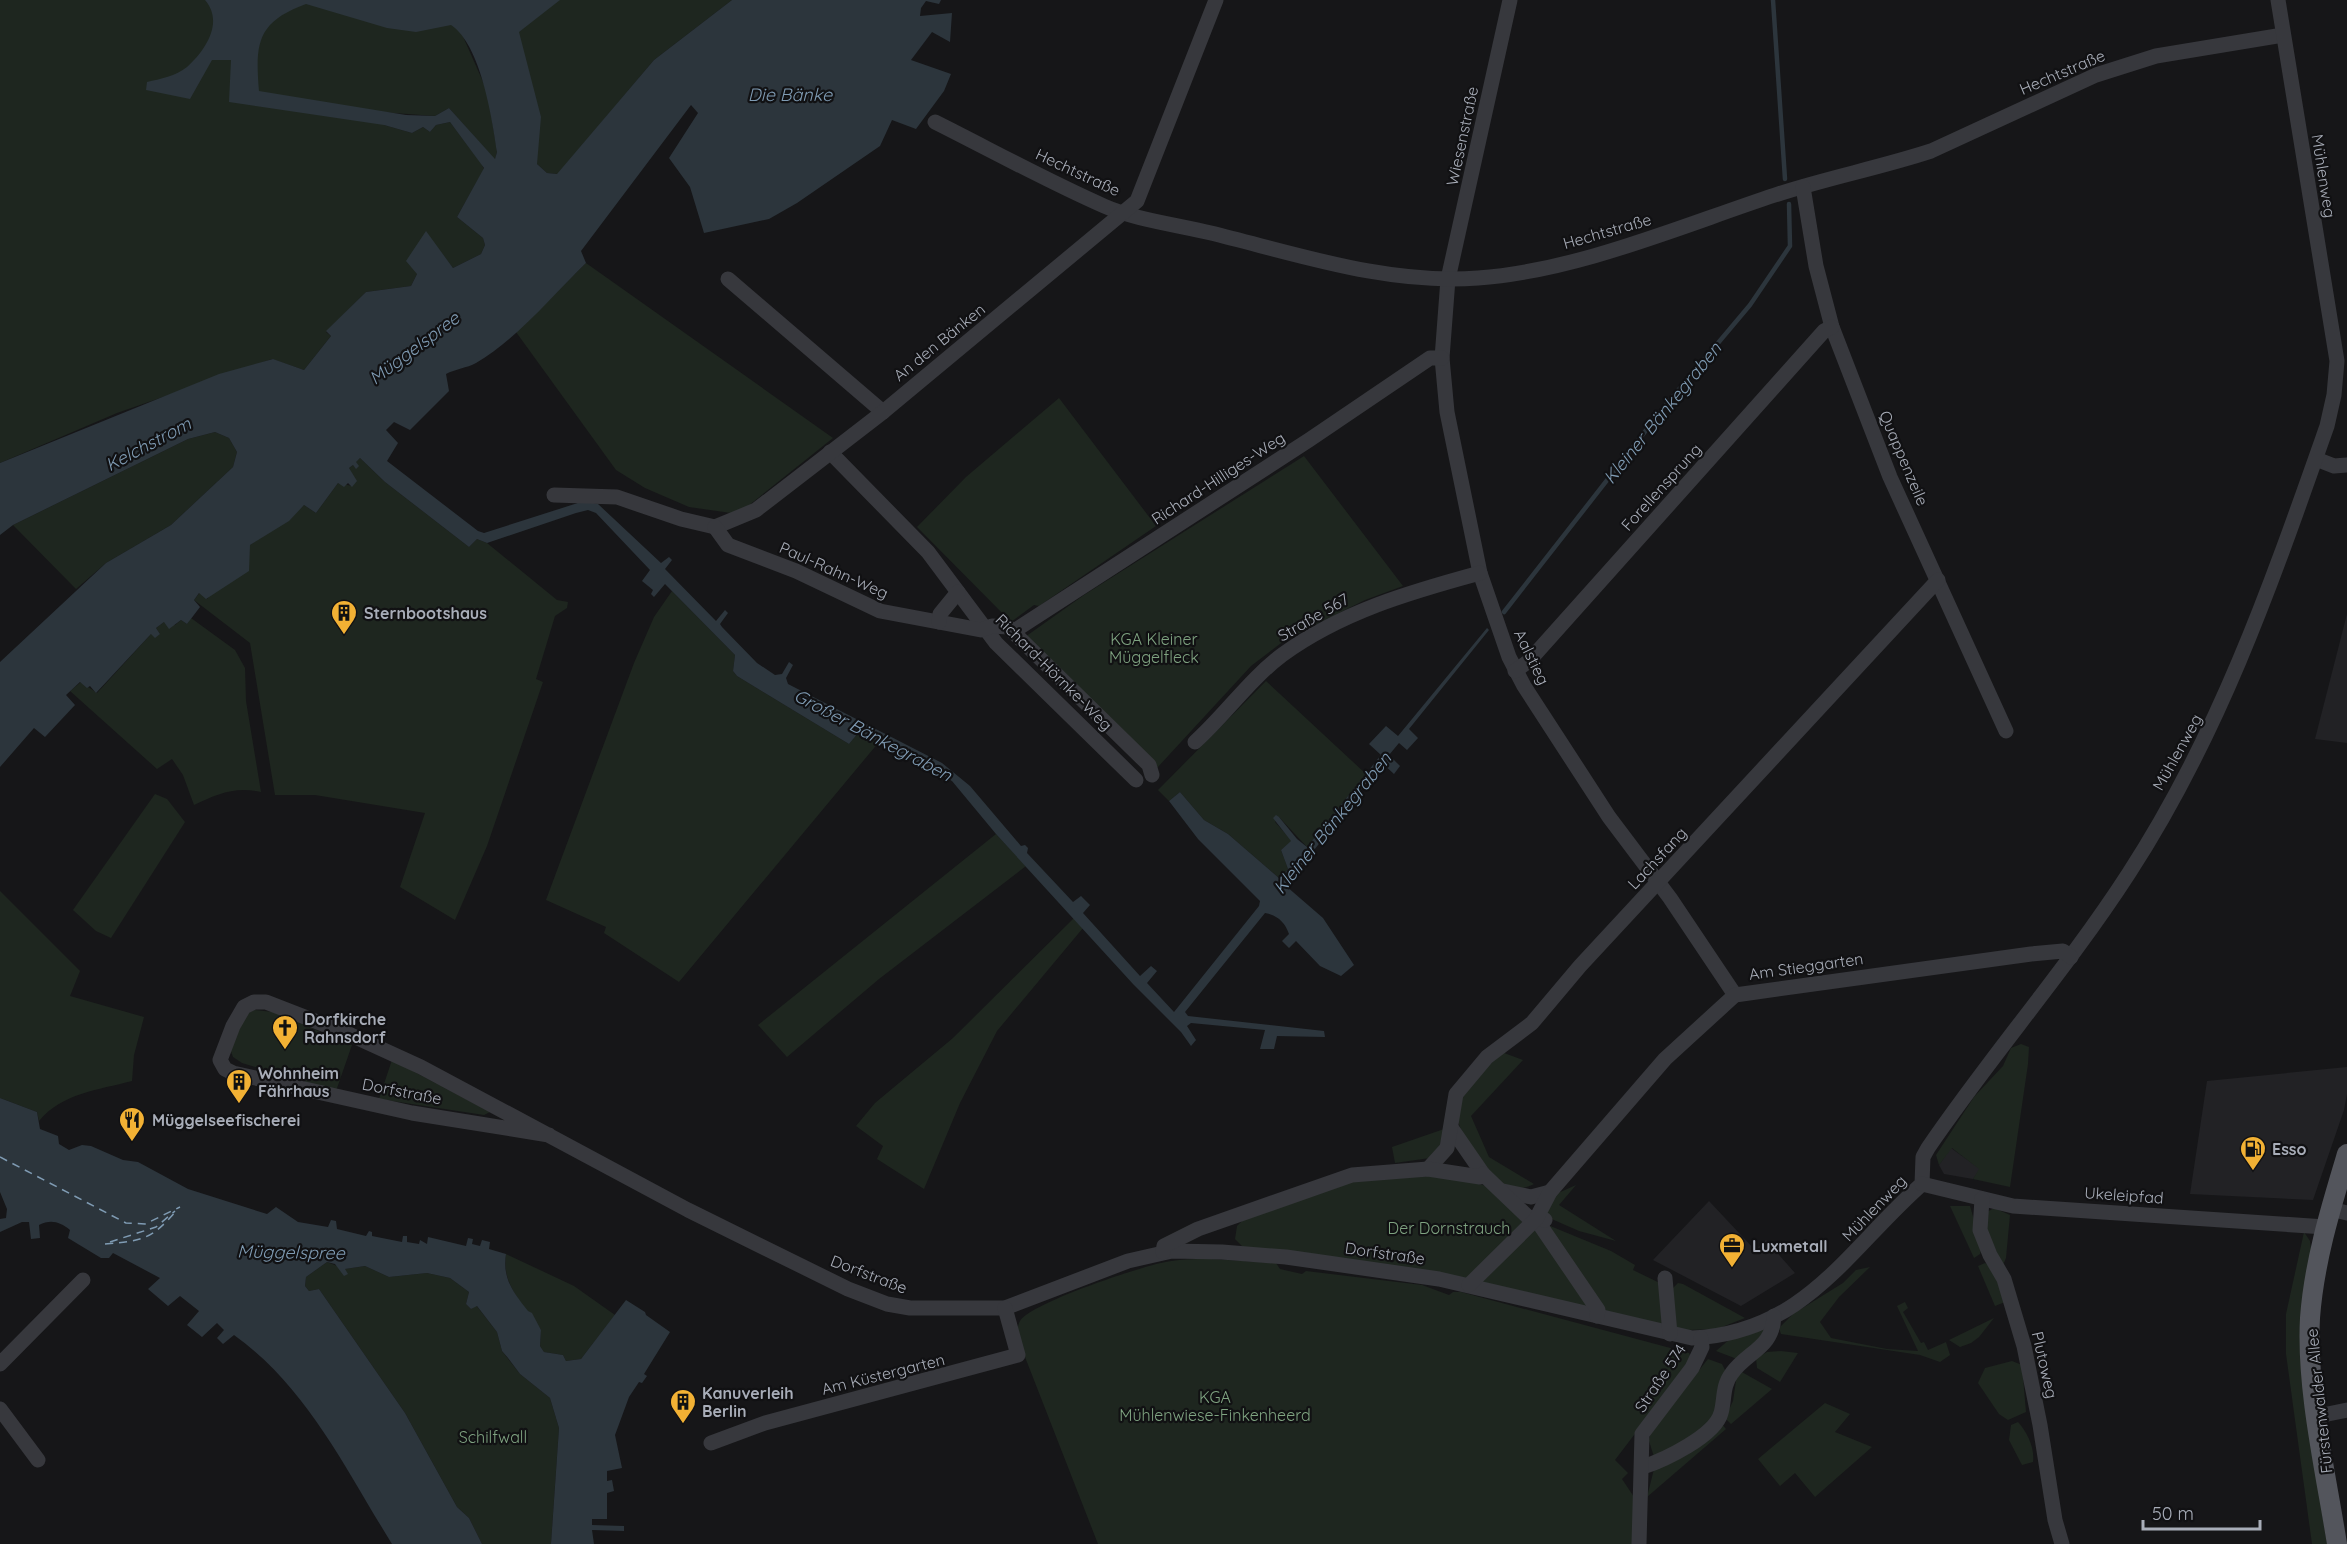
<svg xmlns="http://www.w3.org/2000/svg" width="2347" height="1544" viewBox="0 0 2347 1544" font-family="Quicksand,sans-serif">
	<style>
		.built { fill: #222225 }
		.green { fill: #1e261f }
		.water { fill: #2c353c; fill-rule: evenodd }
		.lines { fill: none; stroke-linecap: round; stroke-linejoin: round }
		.stream { stroke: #2c353c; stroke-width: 4.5 }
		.ferry { stroke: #7f9bb3; stroke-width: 1.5; stroke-dasharray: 8 6; stroke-linecap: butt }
		.minor { stroke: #37383d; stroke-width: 15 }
		.major { stroke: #53555c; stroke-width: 20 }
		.labels { text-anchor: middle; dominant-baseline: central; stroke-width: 4.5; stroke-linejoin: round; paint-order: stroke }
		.street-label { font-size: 16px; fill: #a8adb8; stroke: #111113 }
		.poi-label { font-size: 16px; font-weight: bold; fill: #a8adb8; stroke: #111113; text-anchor: start }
		.park-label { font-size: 16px; fill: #7fa381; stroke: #111113 }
		.water-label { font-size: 18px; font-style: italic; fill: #7f9bb3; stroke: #111113 }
	</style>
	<rect width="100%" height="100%" fill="#161618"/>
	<g class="built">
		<path d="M2347,614V743L2315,739Z"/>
		<path d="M2347,1067V1094L2344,1110L2313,1200L2190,1194L2207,1081Z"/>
		<path d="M1951,1148L1980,1169L1973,1179L1944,1174L1939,1165Z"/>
		<path d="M1709,1201L1755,1250L1766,1240L1795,1273L1741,1306L1653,1260Z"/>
	</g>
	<g class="green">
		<path d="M0,0H732L654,60L558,174L547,173L537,164L461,32L488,93L497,152L495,160L449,108L435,116L380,112L384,125L412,133L423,127L430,132L436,125L450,122L481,163L484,169L457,217L483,238L485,245L481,254L453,268L439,250L417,274L411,286L366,292L326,332L331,336L304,370L272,359L117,413L0,463Z"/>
		<path d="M586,263L833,438L738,514L689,507L645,488L616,470L516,332Z"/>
		<path d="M1059,398L1156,526L1039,606L1034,605L1011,622L917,527L966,477Z"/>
		<path d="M215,432L229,438L237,452L233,467L171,525L106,563L76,589L13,525L188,439Z"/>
		<path d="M1304,456L1403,586L1365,600L1285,640L1251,666L1157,768L1025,637L1084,595Z"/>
		<path d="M360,458L385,482L469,547L477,539L487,543L557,600L568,602L567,608L555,616L536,679L543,682L487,846L455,920L400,887L425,813L315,795H275L250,643L194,600L200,592L207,599L250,545L304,505L316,513L338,483L352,486L349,468L353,465L356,468L355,462Z"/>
		<path d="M672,591L735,655L733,671L737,676L849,744L859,732L879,742L679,982L604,933L606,927L546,900L634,663L654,617Z"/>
		<path d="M191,618L235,650L245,668L246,701L261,792C235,786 217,794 194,805L183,775L172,759L157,769L70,691L81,682L97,693L151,634H160L156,628L164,622L175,625L181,620L187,624Z"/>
		<path d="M1266,681L1366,774L1307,847L1279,817L1275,822L1292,841L1281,850L1288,869L1280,879L1228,834L1204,820L1180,792L1169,801L1158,790Z"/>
		<path d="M155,794L167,799L185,822L111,938L96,931L73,910Z"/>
		<path d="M996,834L1026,866L879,979L787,1057L758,1025Z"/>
		<path d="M0,891L80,971L70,996L144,1017L134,1055L132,1081C98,1090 62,1093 39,1121L37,1112L0,1098Z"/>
		<path d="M1074,918L1083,928L997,1031L960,1103L924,1189L877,1159L883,1146L856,1126L875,1103L953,1038Z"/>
		<path d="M255,1010L273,1012L352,1045L336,1091L242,1063L233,1057L230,1049L247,1013Z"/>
		<path d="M2021,1044L2029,1047L2028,1064L2010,1187L1973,1179L1979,1169L1952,1148L1939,1165L1936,1155L1974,1097L2003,1066L2011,1048Z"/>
		<path d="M1504,1053L1523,1060L1471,1116L1489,1157L1534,1184C1504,1200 1483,1166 1470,1145C1465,1136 1457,1125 1457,1115C1458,1089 1485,1067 1504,1053Z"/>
		<path d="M392,1060L490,1112L484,1115L379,1099Z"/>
		<path d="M1444,1129L1437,1157L1395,1163L1392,1147Z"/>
		<path d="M1405,1174L1462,1180L1491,1187L1543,1223L1611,1251L1635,1265L1633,1270L1672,1289L1678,1283L1683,1284L1745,1318L1717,1329L1687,1330L1245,1249L1235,1239L1237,1226L1248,1215L1353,1179Z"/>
		<path d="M1576,1185L1559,1205L1616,1241L1579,1231L1547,1217V1205L1556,1194Z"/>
		<path d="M1950,1206H1970L1982,1247L1980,1254L1974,1258Z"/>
		<path d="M1994,1208L2010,1215L2006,1258L2003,1265L1986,1230L1985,1213Z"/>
		<path d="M2304,1232L2310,1241L2311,1250L2304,1401L2327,1544H2312L2286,1354V1314Z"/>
		<path d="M506,1254L574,1286L615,1315L581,1359L566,1361L563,1355L544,1352L540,1346L541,1330C524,1306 501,1285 506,1254Z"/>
		<path d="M1211,1259L1276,1263L1280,1269L1302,1274L1306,1271L1422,1285L1449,1295L1453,1292H1461L1689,1353L1692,1359L1615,1460L1628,1473L1622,1479L1636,1500L1633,1544H1098L1025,1357C1022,1348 1014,1331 1020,1321C1031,1303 1137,1268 1161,1263C1177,1259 1194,1259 1211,1259Z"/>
		<path d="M327,1262L345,1269L365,1266L389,1277L427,1273L450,1278L469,1292L466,1304L471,1309L476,1305L497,1332L502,1351L520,1374L550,1398L559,1428L551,1544H482L469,1518L457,1507L405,1413L319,1289L309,1291L305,1286L306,1277Z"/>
		<path d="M1985,1263L1992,1267L2005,1302L1995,1306L1978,1266Z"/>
		<path d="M1870,1267L1839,1297L1820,1322L1831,1338L1887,1349L1918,1351L1897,1306L1905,1302L1908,1308L1903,1312L1921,1343L1924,1342L1928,1350L1946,1342L1950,1355L1940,1362L1920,1355L1781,1334L1779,1328L1793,1314L1843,1283L1856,1270Z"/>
		<path d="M1994,1318L1979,1337L1971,1343L1960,1347L1949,1340Z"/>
		<path d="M1770,1325L1764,1337L1737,1359L1716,1351L1737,1333Z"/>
		<path d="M1781,1351L1798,1353L1780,1382L1757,1368L1756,1358L1767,1352Z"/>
		<path d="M1708,1359L1722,1364L1727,1374L1714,1420L1655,1460L1649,1441L1651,1431Z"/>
		<path d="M2012,1361L2022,1365L2026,1412L2008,1420L1999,1414L1978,1383L1985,1368Z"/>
		<path d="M1740,1371L1772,1389L1731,1424L1725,1418L1733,1401L1737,1374Z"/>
		<path d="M1825,1403L1850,1414L1835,1432L1872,1447L1815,1497L1795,1473L1780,1486L1758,1459Z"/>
		<path d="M2018,1422C2027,1432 2035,1448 2033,1462L2022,1465L2009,1440L2011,1425Z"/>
		<path d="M1721,1423L1726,1429L1647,1497L1654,1469Z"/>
	</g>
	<g class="water">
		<path d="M205,0H560L519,32L541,117L537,164L547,173L557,174L654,60L732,0H941L939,4L926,1L921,8L920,16L952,13L950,42L932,32L911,60L951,74L944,91L916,129L892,120L880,146L797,203L769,219L704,233L690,187L669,158L698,113L691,105L581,251L586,263C551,297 518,338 476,363C467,368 455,369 446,374L449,391L410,430L394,422L386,430L398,443L387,461L478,531L484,533L584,501L598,504L661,563L669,557L672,560L665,569L716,621L725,610L728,613L720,624L722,627L757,663L775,675L782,674L789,662L793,665L786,678L788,684L942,763L970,786L1021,846L1025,845L1028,848L1027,853L1073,902L1081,896L1090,905L1083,913L1140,976L1151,966L1157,971L1147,983L1174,1012L1259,906L1260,901L1198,839L1169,801L1180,792L1204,820L1228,834L1280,879L1288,869L1281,850L1291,841L1273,818L1276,815L1279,817L1297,839L1307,847L1381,755L1369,744L1386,726L1398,736L1487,628L1489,630L1409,729L1418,738L1407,750L1399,743L1389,755L1400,766L1394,774L1382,763L1286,886L1323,918L1354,965L1341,976L1320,966L1296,941L1289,948L1282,941L1289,934C1285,922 1277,915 1265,913L1185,1012L1188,1016L1324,1031L1325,1037L1277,1036L1274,1049H1260L1265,1030L1191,1023L1187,1026L1196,1040L1191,1046L1181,1032L1133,984L996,834L952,781L859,732L849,744L737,676L733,671L735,655L665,584L654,597L651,594L653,590L642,581L650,570L596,513L588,510L576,513L487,543L477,539L469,547L385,482L360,458L356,462L359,466L356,469L353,465L349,468L357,481L352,487L348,483L344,487L338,483L316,513L304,505L289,521L250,545L249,571L206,599L199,593L194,600L200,607L187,624L181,620L169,629L164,622L156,628L160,634L155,638L151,634L96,693L90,686L87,688L80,682L66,695L75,705L45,737L34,728L0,767V662L106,563L171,525L233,467L237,452L229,438L215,432L188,439L13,525L0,535V463L219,374L273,359L304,370L331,336L326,331L366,292L411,286L417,274L406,261L426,231L453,268L481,254L485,245L483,238L457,217L484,168L450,122L436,125L430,132L423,127L412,133L384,125L229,102L231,60H212L190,99L146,90L147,82C160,79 176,76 187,67C206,50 224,22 205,0ZM306,4L387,28L416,32L451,25C481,45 492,118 497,152L495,159L449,108L435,116L406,115L259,91C255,43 257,22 306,4Z"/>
		<path d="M0,1098L37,1112L40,1129L58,1136L59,1144L69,1150L82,1145L91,1146L123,1160L138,1162L188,1189L267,1214L276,1207L298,1222L328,1227L331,1220L336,1221L337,1229L366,1236L369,1231L372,1232V1236L402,1242L403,1236H407V1242L419,1244L420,1240L427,1244L428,1237L466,1246L468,1238L473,1239L472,1244L480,1246L482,1240L490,1242L489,1249L506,1254C502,1279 514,1293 528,1311L532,1313L541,1330L540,1346L544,1352L563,1355L566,1361L581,1359L626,1300L645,1312L646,1315L670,1332L644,1374L647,1376L642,1383L639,1382L629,1397L615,1435L622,1468L607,1471V1481L612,1480L614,1491L607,1493V1519H592V1525L624,1526V1531L592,1530L594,1544H551L559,1428L550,1398L520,1374L508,1358L502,1351L497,1332L477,1306L471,1309L466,1304L469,1292L450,1278L427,1273L389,1277L365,1266L345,1269L348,1274L344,1276L335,1264L327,1262L306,1277L305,1286L309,1291L319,1289L405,1413L457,1507L469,1518L482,1544H392C346,1470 307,1387 234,1335L223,1344L217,1338L224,1330L217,1323L202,1337L187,1325L199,1311L180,1296L168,1306L148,1289L160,1278L113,1253L109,1258H101L68,1238L70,1230C60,1222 51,1219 39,1225L40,1238L31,1239L29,1222H22L0,1232V1219L6,1218L7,1209L0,1192Z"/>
	</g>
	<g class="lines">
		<g class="stream">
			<path d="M1773,0L1785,179"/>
			<path d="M1504,612L1665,406L1750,305L1790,246L1789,204"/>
		</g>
		<g class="ferry">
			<path d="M0,1157L126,1223L145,1224L180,1207"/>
			<path d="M110,1242L156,1227L175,1211"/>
			<path d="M105,1244C143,1241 152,1239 177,1210"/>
		</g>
		<g class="minor">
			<path d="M1510,0L1448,279L1442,358L1447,412L1480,573L1509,657L1524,686L1609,817L1670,898L1735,995"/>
			<path d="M935,122C991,150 1047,181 1104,206C1133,219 1178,225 1211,233C1297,254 1387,285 1478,278C1577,271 1681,226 1775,195C1826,178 1879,168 1931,151L2096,75L2156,56L2283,35"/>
			<path d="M1803,187L1816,266L1832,327L1890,477L2006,731"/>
			<path d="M728,279L883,412"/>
			<path d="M830,452L928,552L996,643L1136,780"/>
			<path d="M2316,459L2334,466L2347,465"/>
			<path d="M554,495L617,497L681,519L715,527L756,510L883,412L1137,201L1216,0"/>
			<path d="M715,527L728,545L796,571L880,611L981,630L992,626L1008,627L1149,765L1152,775"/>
			<path d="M939,622L940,614L958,592"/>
			<path d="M1014,631L1309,440L1430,358H1442"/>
			<path d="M1515,671L1529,661L1824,331L1832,327"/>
			<path d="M1195,742C1225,715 1249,680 1282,655C1341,612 1410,592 1480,573"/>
			<path d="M1452,1129L1483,1174"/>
			<path d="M549,1135L412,1113L233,1073L225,1069L220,1060L233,1026L244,1007L254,1002H266L351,1035L421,1067L688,1210L848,1289L887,1304L910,1308H1005L1128,1261L1172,1251L1222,1252L1286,1257L1439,1279L1692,1338C1805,1333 1848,1249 1922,1184L1923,1157L1928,1148C1992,1054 2067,969 2129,873C2220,733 2272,582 2327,426L2334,395L2337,361L2278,0"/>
			<path d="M1428,1169L1447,1148L1456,1094L1487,1057L1532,1023L1580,966L1938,580"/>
			<path d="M1922,1184L2013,1206L2325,1227"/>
			<path d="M1503,1191L1531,1197L1550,1192"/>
			<path d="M1982,1199L1980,1230L1990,1255L2004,1279L2024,1346L2040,1425L2055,1520L2062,1544"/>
			<path d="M2330,1209L2347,1213"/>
			<path d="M1536,1219L1598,1310L1597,1316"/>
			<path d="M1163,1252L1164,1246L1198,1229L1352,1175L1428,1169L1480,1177L1483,1174L1528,1217L1545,1220"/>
			<path d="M1665,1278L1670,1334"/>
			<path d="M1469,1285L1536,1219L1550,1192L1665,1059L1735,995L2031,954L2063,951L2071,957"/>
			<path d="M0,1364L83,1280"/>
			<path d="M0,1409L38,1460"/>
			<path d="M2318,1416L2347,1410"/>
			<path d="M711,1443L765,1423L1018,1355L1005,1308"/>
			<path d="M1643,1467C1664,1460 1715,1436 1721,1413C1725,1399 1722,1386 1732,1373C1748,1351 1773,1348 1774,1316"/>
			<path d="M1639,1544L1642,1434L1692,1368L1702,1347L1701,1338"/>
		</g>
		<path class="major" d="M2337,1544C2326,1474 2306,1388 2310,1318C2314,1262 2331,1207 2347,1154"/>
	</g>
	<defs>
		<symbol id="building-pin" viewBox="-11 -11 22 30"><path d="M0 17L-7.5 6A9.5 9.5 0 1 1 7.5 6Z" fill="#f2b134" stroke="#111113"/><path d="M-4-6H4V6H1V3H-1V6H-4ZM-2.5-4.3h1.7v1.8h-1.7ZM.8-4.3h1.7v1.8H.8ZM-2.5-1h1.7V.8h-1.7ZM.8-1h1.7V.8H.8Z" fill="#111"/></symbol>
		<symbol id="church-pin" viewBox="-11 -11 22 30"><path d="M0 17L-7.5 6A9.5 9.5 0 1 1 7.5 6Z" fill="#f2b134" stroke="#111113"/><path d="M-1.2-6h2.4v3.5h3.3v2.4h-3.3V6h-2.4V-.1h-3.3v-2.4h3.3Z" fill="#111"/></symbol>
		<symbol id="restaurant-pin" viewBox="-11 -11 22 30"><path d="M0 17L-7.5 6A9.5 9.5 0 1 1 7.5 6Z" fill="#f2b134" stroke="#111113"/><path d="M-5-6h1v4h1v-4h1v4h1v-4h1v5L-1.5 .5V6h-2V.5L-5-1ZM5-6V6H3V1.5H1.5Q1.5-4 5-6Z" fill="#111"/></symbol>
		<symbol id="fuel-pin" viewBox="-11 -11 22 30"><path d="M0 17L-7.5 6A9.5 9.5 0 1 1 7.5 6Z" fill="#f2b134" stroke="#111113"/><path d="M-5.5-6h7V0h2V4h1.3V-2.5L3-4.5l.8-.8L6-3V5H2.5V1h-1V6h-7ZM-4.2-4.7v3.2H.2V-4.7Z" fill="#111"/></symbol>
		<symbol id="office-pin" viewBox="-11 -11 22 30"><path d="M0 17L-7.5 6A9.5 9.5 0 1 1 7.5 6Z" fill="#f2b134" stroke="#111113"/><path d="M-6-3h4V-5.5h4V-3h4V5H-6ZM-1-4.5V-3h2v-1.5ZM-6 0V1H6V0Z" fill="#111"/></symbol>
	</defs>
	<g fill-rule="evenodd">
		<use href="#building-pin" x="329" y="598" width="30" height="40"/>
		<use href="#church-pin" x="270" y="1013" width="30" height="40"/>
		<use href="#building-pin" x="224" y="1067" width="30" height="40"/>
		<use href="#restaurant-pin" x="117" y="1105" width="30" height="40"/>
		<use href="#fuel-pin" x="2238" y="1134" width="30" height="40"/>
		<use href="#office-pin" x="1717" y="1231" width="30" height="40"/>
		<use href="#building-pin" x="668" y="1387" width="30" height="40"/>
	</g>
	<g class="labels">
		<g class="street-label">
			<text transform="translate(2062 72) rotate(-23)">Hechtstraße</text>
			<text transform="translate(1462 136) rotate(-78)">Wiesenstraße</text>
			<text transform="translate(1078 172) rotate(25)">Hechtstraße</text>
			<text transform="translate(2324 176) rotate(81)">Mühlenweg</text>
			<text transform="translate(1607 231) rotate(-16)">Hechtstraße</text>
			<text transform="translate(939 342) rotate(-39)">An den Bänken</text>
			<text transform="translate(1904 458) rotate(67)">Quappenzeile</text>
			<text transform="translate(1218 478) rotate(-33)">Richard-Hilliges-Weg</text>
			<text transform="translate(1661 487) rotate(-48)">Forellensprung</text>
			<text transform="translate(834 570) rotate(24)">Paul-Rahn-Weg</text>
			<text transform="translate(1313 617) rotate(-30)">Straße 567</text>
			<text transform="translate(1532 657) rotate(64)">Aalstieg</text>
			<text transform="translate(1054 672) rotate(45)">Richard-Hörnke-Weg</text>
			<text transform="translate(2177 752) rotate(-61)">Mühlenweg</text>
			<text transform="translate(1657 858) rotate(-47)">Lachsfang</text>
			<text transform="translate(1806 966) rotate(-8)">Am Stieggarten</text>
			<text transform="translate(402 1091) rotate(11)">Dorfstraße</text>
			<text transform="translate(2124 1195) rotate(4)">Ukeleipfad</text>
			<text transform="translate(1874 1208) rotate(-46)">Mühlenweg</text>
			<text transform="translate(1385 1253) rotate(8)">Dorfstraße</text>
			<text transform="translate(869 1274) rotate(21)">Dorfstraße</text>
			<text transform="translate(2045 1365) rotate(77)">Plutoweg</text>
			<text transform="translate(883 1374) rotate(-14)">Am Küstergarten</text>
			<text transform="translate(1660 1378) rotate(-56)">Straße 574</text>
			<text transform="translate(2319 1401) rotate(-96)">Fürstenwalder Allee</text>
		</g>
		<g class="poi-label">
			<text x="364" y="613">Sternbootshaus</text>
			<text x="304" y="1019">Dorfkirche<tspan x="304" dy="18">Rahnsdorf</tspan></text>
			<text x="258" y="1073">Wohnheim<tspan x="258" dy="18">Fährhaus</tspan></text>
			<text x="152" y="1120">Müggelseefischerei</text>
			<text x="2272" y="1149">Esso</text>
			<text x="1752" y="1246">Luxmetall</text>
			<text x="702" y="1393">Kanuverleih<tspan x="702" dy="18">Berlin</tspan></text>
		</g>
		<g class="park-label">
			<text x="1154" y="639">KGA Kleiner<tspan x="1154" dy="18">Müggelfleck</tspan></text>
			<text x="1449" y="1228">Der Dornstrauch</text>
			<text x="1215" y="1397">KGA<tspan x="1215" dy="18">Mühlenwiese-Finkenheerd</tspan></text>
			<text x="493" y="1437">Schilfwall</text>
		</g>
		<g class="water-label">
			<text x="790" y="94">Die Bänke</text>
			<text transform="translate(414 348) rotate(-37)">Müggelspree</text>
			<text transform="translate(1662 413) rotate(-51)">Kleiner Bänkegraben</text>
			<text transform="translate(148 444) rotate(-28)">Kelchstrom</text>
			<text transform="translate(873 735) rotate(28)">Großer Bänkegraben</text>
			<text transform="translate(1332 823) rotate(-51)">Kleiner Bänkegraben</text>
			<text transform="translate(291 1252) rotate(1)">Müggelspree</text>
		</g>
	</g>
	<path d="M2143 1520v9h117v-9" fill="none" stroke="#a8adb8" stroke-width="3"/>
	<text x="2152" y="1520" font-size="18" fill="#a8adb8" stroke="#111113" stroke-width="4.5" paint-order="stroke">50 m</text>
</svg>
